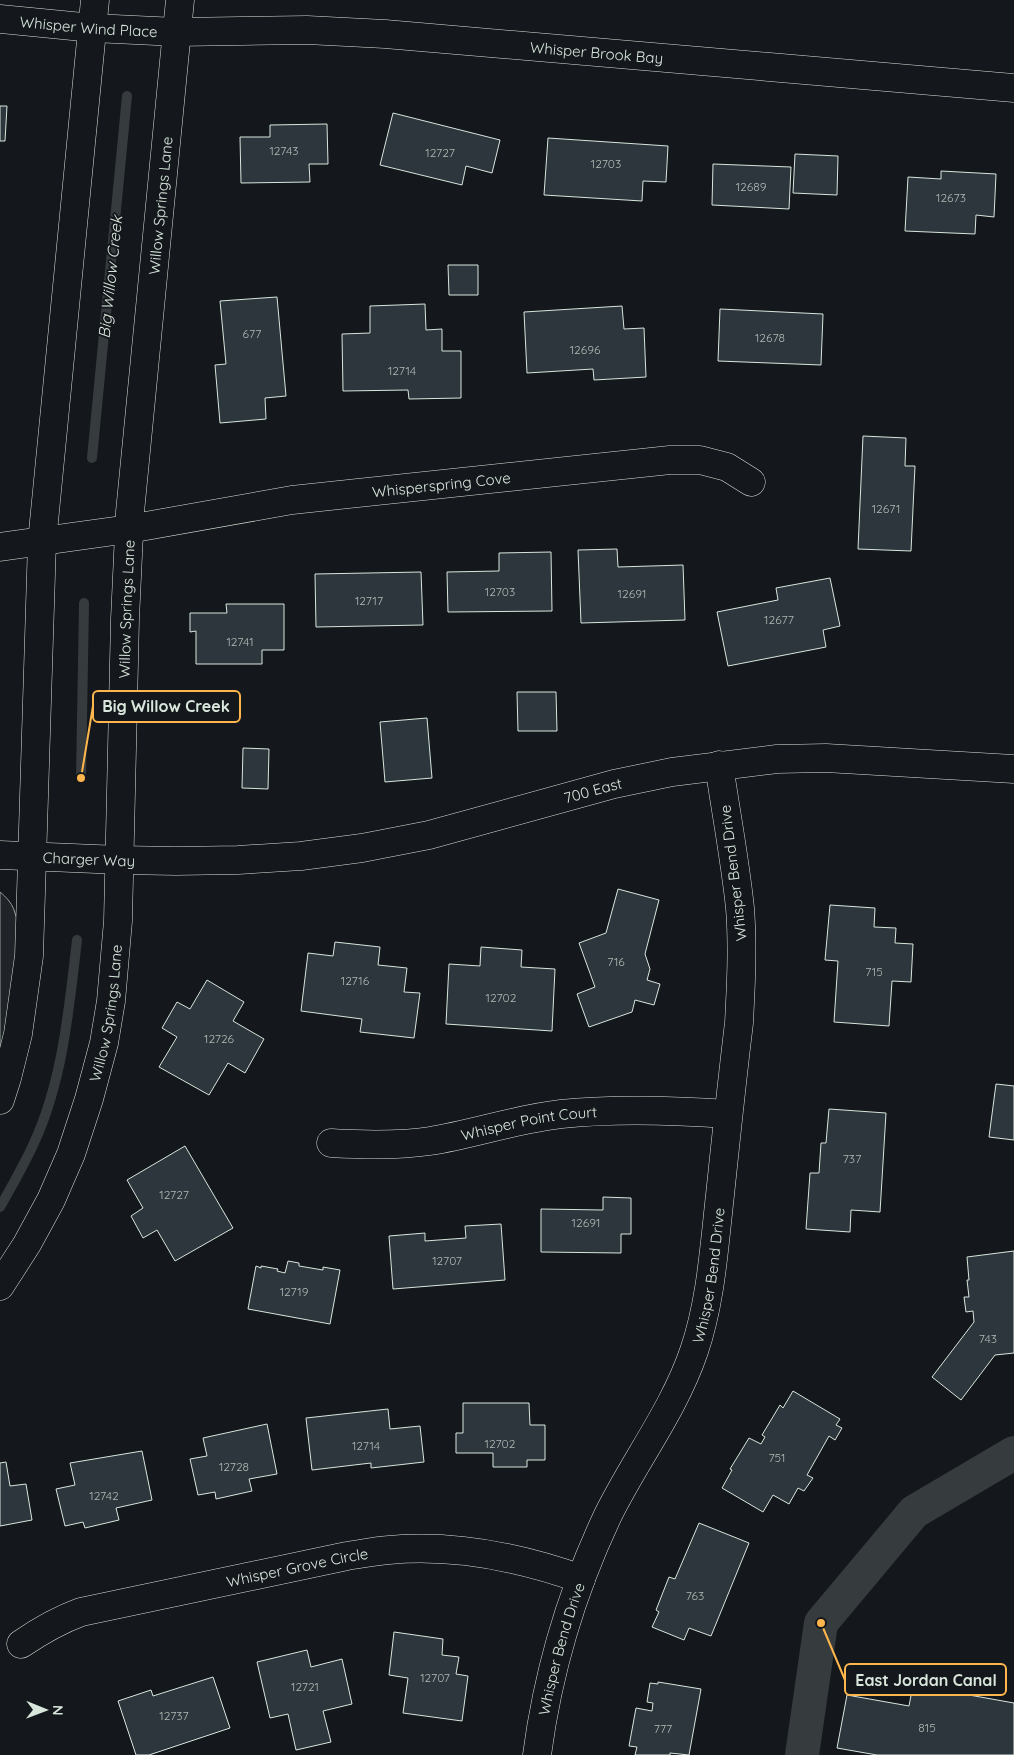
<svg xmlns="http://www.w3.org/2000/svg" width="1014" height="1755" viewBox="0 0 1014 1755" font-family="Quicksand,sans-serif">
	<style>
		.green { fill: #202428; stroke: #939e99 }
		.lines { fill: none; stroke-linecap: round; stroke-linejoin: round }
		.stream { stroke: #363b3e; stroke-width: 10 }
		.canal { stroke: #363b3e; stroke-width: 34 }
		.building { fill: #2c363c; stroke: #d8e6dc }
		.minor-casing { stroke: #d8e6dc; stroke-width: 29 }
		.minor { stroke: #14181c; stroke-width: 28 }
		.labels { text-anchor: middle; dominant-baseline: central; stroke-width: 4; stroke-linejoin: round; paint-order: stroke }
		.number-label { font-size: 12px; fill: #adbab4 }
		.street-label { font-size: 15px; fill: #d8e6dc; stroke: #14181c }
		.water-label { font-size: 16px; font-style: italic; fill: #d8e6dc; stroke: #14181c }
		.leader { fill: none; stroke: #ffb74d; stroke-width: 2 }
		.callout-dot { fill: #ffb74d; stroke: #14181c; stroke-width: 2 }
		.callout { fill: #14181c; stroke: #ffb74d; stroke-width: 2 }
		.callout-label { font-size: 16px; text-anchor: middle; font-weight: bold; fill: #d8e6dc }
	</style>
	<rect width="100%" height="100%" fill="#14181c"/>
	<path class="green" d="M0,892C6,897 11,902 14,910C28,943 8,1018 0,1053Z"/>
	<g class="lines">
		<g class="stream">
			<path d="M92,458L127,96"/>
			<path d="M81,778L84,603"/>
			<path d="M0,1207C12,1186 24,1165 34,1143C63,1080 69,1008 77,940"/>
		</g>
		<path class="canal" d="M802,1755L821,1623L914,1512L1014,1453"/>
	</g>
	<g class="building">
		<path d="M0,106H7L5,141H0Z"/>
		<path d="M393,113L500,140L492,173L466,166L462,185L380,165Z"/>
		<path d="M327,124L328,164H309L310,182L241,183L240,137H270V125Z"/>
		<path d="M548,138L668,146L666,182L643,181L642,201L544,195Z"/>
		<path d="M795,154L838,156L837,195L793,193Z"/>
		<path d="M713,164L791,167L789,209L712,205Z"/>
		<path d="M941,171L996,174L994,217L976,215L975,234L905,231L908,177L941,179Z"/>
		<path d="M448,265H478V295H449Z"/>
		<path d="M277,297L286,396L265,398L266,419L220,423L215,365L226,364L220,301Z"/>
		<path d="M425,304L426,330L442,329V351H461V398L409,399L408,390L343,391L342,334L370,333V306Z"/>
		<path d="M622,306L624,329L644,328L646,377L594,380L593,369L527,373L524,312Z"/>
		<path d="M720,309L823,314L821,365L718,361Z"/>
		<path d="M863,436L906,438L905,466H915L911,551L858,549Z"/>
		<path d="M617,549L618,567L683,565L685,620L581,623L578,550Z"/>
		<path d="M551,552L552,611L448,612L447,572L499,571V553Z"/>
		<path d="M421,572L423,625L316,627L315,574Z"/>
		<path d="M830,578L840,626L823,630L826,647L728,666L717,612L778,600L776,588Z"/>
		<path d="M226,604H284V650H262V664H196V631L190,632V613H227Z"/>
		<path d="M517,692H556L557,731H518Z"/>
		<path d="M427,718L432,778L385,782L380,722Z"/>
		<path d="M243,748L269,749L268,789L242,788Z"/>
		<path d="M618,889L659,900L645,954L650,969L647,980L660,984L654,1005L635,1000L632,1012L589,1027L577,994L595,987L579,943L606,933Z"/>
		<path d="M830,905L875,908L874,927L896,928L895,943L913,944L911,982L892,981L889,1026L834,1022L838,961L825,960Z"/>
		<path d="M335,942L380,947L378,965L407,968L404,992L420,993L414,1038L360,1032L362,1019L301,1011L308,953L333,956Z"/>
		<path d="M481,947L522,950L521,967L555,969L552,1031L446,1024L449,964L480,966Z"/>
		<path d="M207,980L244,1002L233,1021L264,1039L245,1073L228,1063L209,1095L159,1067L177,1037L162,1028L177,1002L190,1009Z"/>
		<path d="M996,1084L1014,1086V1140L989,1137Z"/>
		<path d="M829,1109L886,1113L880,1212L851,1210L850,1232L806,1229L810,1173H819L821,1143H826Z"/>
		<path d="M185,1146L233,1228L175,1261L157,1230L143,1238L131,1216L143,1208L127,1180Z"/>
		<path d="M603,1197L631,1198V1234H621V1253L541,1252V1209L603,1210Z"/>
		<path d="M501,1224L505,1280L393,1289L389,1236L425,1233V1241L466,1238L465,1226Z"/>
		<path d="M1014,1251V1353L995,1355L961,1400L932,1377L974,1322L973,1311L966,1312L964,1297H969L967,1280H969L967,1257Z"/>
		<path d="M288,1261L299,1263V1266L323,1270V1267L340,1270L330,1324L248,1309L256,1266L261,1268V1266L278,1269L277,1271L285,1273Z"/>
		<path d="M793,1391L840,1419L836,1425L842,1428L835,1440L829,1436L807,1475L813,1478L804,1491L798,1488L789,1504L773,1495L763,1512L722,1488L732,1470L730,1469L749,1438L761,1444L765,1437L762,1435L780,1405L783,1408Z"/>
		<path d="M463,1403H529L530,1425H545V1460H527V1467H493V1453H456V1433H463Z"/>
		<path d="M388,1409L390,1429L420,1426L424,1462L371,1468V1463L312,1470L306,1418Z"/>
		<path d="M267,1424L277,1474L249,1479L252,1491L216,1499L215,1492L198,1495L190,1459L207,1456L203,1438Z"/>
		<path d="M142,1451L152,1500L116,1508L119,1520L85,1528L83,1522L65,1526L56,1489L75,1485L70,1463Z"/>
		<path d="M6,1462L10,1486L26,1484L32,1520L0,1526V1463Z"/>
		<path d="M699,1523L749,1543L711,1636L689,1628L684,1640L652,1627L659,1612L656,1610L669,1577L675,1579Z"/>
		<path d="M394,1632L443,1639L442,1655L459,1657L456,1674L468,1676L462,1721L403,1713L408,1678L389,1675Z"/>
		<path d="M307,1650L311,1667L342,1659L352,1704L323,1711L331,1742L296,1750L288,1714L270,1718L257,1662Z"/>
		<path d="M213,1677L230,1728L149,1755H136L118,1701L151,1690L153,1696Z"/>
		<path d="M658,1682L701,1689L689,1755L670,1753V1755H635L637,1747L629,1746L636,1708L652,1711L653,1703L647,1702L650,1683L658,1684Z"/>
		<path d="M913,1685L1014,1703V1755H877L837,1748L847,1695L909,1706Z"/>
	</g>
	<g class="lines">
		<defs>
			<g id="minor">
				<path id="s1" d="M0,19L93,28L177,32L307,30L385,34L1014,88"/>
				<path id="s2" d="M0,547L129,529L292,500L670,460H700L727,467L751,482"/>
				<path id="s3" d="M0,855L120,860L176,861L238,860L301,856L362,848L429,835L614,784L672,772L777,759L826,758L1014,769"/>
				<path d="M0,1100L7,1078L18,1034L29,956L42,542L95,0"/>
				<path id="s4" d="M331,1143C364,1145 397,1146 430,1141C474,1134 516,1119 561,1114C617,1108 672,1110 728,1114"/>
				<path id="s5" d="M0,1286L27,1244L51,1200L71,1154L89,1099L104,1043L111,1001L118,921L125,619L130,512L180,0"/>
				<path id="s6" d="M21,1644C40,1631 59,1620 81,1612L347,1556C361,1554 375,1551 389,1550C455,1544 519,1557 581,1579"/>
				<path id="s7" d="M537,1755C548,1671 572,1591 608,1515C635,1460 674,1410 694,1351C711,1301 714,1248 720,1195C726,1138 732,1080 739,1023C741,985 743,946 740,908C735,860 726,813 719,765"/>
			</g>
		</defs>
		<use href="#minor" class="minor-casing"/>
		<use href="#minor" class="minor"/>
	</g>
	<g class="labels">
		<g class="number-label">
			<text x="284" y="150">12743</text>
			<text x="440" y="152">12727</text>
			<text x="606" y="163">12703</text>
			<text x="751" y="186">12689</text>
			<text x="951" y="197">12673</text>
			<text x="252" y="333">677</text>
			<text x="770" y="337">12678</text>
			<text x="585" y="349">12696</text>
			<text x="402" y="370">12714</text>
			<text x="886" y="508">12671</text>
			<text x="500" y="591">12703</text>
			<text x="632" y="593">12691</text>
			<text x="369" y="600">12717</text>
			<text x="779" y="619">12677</text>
			<text x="240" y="641">12741</text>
			<text x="616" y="961">716</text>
			<text x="874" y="971">715</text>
			<text x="355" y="980">12716</text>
			<text x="501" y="997">12702</text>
			<text x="219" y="1038">12726</text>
			<text x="852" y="1158">737</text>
			<text x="174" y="1194">12727</text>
			<text x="586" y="1222">12691</text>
			<text x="447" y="1260">12707</text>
			<text x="294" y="1291">12719</text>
			<text x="988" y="1338">743</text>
			<text x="500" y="1443">12702</text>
			<text x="366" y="1445">12714</text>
			<text x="777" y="1457">751</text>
			<text x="234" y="1466">12728</text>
			<text x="104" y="1495">12742</text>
			<text x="695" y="1595">763</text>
			<text x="435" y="1677">12707</text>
			<text x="305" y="1686">12721</text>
			<text x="174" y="1715">12737</text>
			<text x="927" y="1727">815</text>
			<text x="663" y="1728">777</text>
		</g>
		<g class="street-label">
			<text stroke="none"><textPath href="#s1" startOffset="89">Whisper Wind Place</textPath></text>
			<text stroke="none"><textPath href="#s1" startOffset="598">Whisper Brook Bay</textPath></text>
			<text stroke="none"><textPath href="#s5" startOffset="1106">Willow Springs Lane</textPath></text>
			<text stroke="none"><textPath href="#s2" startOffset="446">Whisperspring Cove</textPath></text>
			<text stroke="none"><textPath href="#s5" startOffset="701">Willow Springs Lane</textPath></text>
			<text stroke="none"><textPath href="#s3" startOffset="601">700 East</textPath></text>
			<text stroke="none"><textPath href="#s3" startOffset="89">Charger Way</textPath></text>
			<text transform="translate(733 873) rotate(-97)">Whisper Bend Drive</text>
			<text stroke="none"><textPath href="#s5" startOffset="296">Willow Springs Lane</textPath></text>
			<text stroke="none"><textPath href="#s4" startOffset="200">Whisper Point Court</textPath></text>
			<text stroke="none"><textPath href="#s7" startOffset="514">Whisper Bend Drive</textPath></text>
			<text stroke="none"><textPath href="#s6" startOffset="289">Whisper Grove Circle</textPath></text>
			<text stroke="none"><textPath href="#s7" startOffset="109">Whisper Bend Drive</textPath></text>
		</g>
		<g class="water-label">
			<text transform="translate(110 277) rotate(-84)">Big Willow Creek</text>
		</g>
	</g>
	<path class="leader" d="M81 778L93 706M821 1623L845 1680"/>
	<g class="callout-dot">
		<circle cx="81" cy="778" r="5"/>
		<circle cx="821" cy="1623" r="5"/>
	</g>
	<g class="callout">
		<rect x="93" y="691" width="147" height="31" rx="5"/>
		<rect x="845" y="1664" width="161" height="31" rx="5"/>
	</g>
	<g class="callout-label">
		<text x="166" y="712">Big Willow Creek</text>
		<text x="926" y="1686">East Jordan Canal</text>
	</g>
	<g transform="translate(45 1710) rotate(91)" stroke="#14181c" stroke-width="4" paint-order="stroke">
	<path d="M0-4L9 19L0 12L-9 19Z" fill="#d8e6dc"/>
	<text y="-8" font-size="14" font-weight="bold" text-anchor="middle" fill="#d8e6dc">N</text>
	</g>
</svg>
